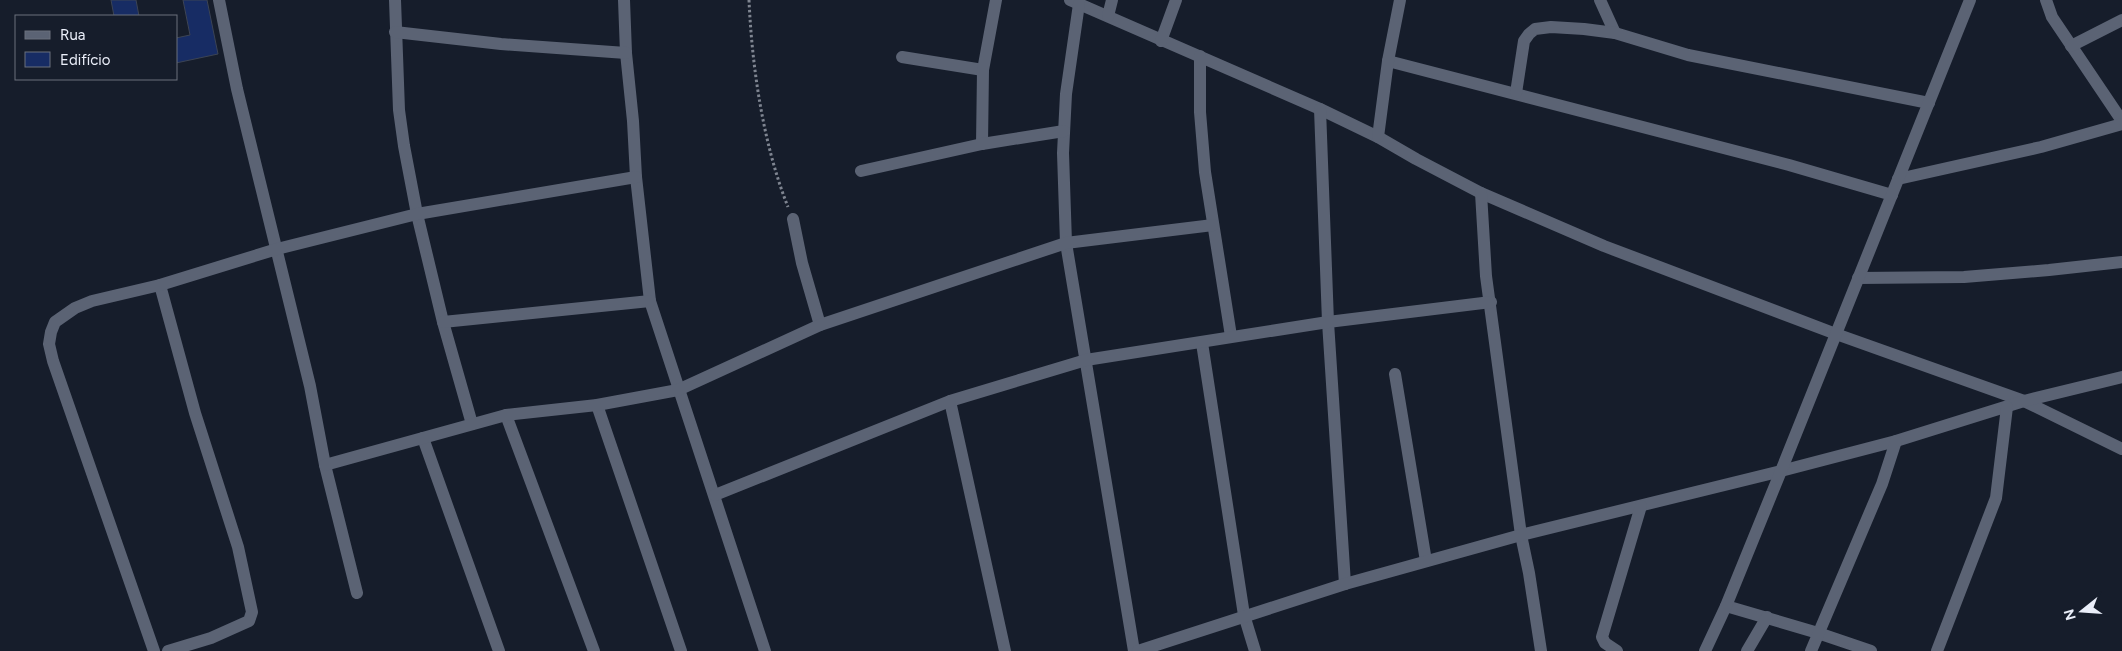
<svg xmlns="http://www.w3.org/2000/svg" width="2122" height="651" viewBox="0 0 2122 651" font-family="Figtree,sans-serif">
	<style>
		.building { fill: #172c64; stroke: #3c4454 }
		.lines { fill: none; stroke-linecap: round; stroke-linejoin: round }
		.path { stroke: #7f8591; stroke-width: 3; stroke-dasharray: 2.5 2.5; stroke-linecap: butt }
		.minor { stroke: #5b6374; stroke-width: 12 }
	</style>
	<rect width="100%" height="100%" fill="#161d2b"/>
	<g class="building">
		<path d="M111,0H136L139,16H114Z"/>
		<path d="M183,0H207L218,54L176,63V38L190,35Z"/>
	</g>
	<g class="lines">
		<path class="path" d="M749,0C752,67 763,144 788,207"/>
		<g class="minor">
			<path d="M219,0L237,89L310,386L325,465L357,593"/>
			<path d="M395,0L399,110L404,146L417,214L443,322L472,424"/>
			<path d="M624,0L626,53L633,121L636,177L650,301L765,651"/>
			<path d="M1070,0L1320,109L1378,137L1416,159L1481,193L1604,246L1836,334L2024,401L2122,449"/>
			<path d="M1600,0L1615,33"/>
			<path d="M2046,0L2052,17L2122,121"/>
			<path d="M1079,4L1066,94L1063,153L1066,243L1134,651"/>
			<path d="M1108,16L1112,0"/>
			<path d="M395,32L501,44L626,53"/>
			<path d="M1161,41L1176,0"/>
			<path d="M2071,46L2122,20"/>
			<path d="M1200,56V112L1205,172L1231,336"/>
			<path d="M902,57L983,70"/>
			<path d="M1388,61L1789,165L1892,195"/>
			<path d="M1516,93L1524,41L1529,34L1535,29L1551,27L1584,29L1615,33L1688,55L1929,103"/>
			<path d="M1320,109L1328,322L1345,584"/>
			<path d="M1378,137L1388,61L1400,0"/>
			<path d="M982,144L983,70L996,0"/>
			<path d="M861,171L982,144L1064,131"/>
			<path d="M1898,179L2041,147L2122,124"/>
			<path d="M1481,193L1486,276L1521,535L1529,573L1541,651"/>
			<path d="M793,219L802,263L820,325"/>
			<path d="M1858,278L1964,277L2049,270L2122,262"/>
			<path d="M160,285L195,413L238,547L252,612L249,621L211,638L168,651"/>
			<path d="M443,322L650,301"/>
			<path d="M1202,343L1244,615L1255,651"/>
			<path d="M1395,374L1426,561"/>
			<path d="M950,401L1005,651"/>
			<path d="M597,405L681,651"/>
			<path d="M506,415L594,651"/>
			<path d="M423,438L499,651"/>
			<path d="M325,465L506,415L597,405L678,390L820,325L1066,243L1213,225"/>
			<path d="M715,495L950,401L1086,360L1328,322L1491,302"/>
			<path d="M1726,606L1818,633L1871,651"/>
			<path d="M154,651L53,361L49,344L51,332L55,322L75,308L92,301L160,285L277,249L417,214L636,177"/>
			<path d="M1138,651L1345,584L1521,535L1781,471L1896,441L2024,401L2122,377"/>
			<path d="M1617,651L1605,643L1602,637L1641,506"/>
			<path d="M1705,651L1726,606L1781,471L1970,0"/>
			<path d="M1747,651L1767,617"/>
			<path d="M1811,651L1882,484L1896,441"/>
			<path d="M1937,651L1996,498L2007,407"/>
		</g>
	</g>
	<rect x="15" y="15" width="162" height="65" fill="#161d2b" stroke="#6b717d"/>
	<rect x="25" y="31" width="25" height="8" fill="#5b6374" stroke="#6b717d"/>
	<text x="60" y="40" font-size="15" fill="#eaeef9">Rua</text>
	<rect x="25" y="52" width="25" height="15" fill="#172c64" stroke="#6b717d"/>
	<text x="60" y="65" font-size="15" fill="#eaeef9">Edifício</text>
	<g transform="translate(2082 611) rotate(253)" stroke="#161d2b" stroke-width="4" paint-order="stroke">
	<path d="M0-4L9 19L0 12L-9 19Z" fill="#eaeef9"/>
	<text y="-8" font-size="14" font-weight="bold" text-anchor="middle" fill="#eaeef9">N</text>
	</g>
</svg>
